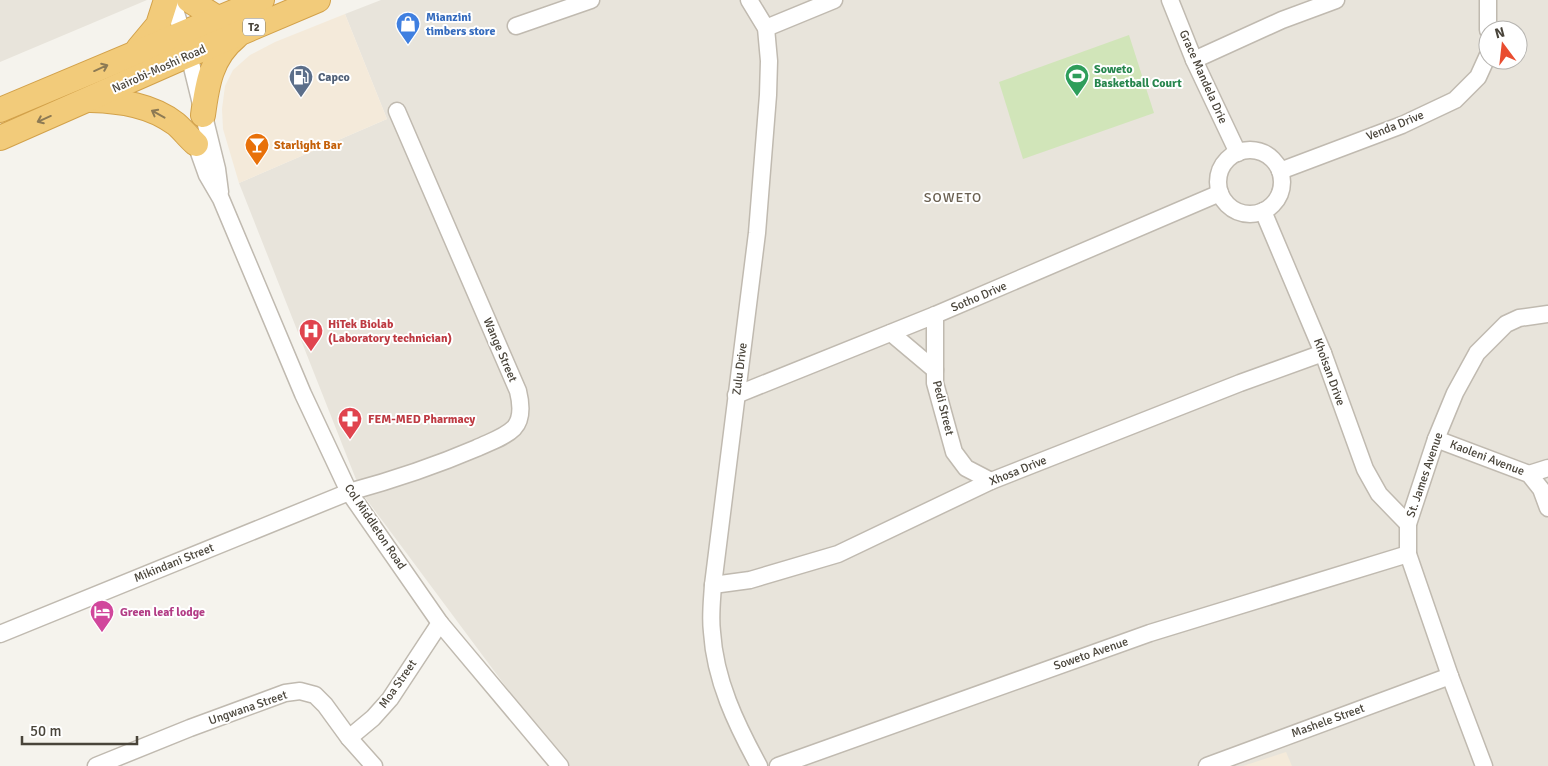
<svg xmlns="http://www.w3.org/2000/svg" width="1548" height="766" viewBox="0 0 1548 766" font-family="Signika,sans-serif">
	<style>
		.residential { fill: #e8e4db; fill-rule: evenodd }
		.commercial { fill: #f4eada }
		.green { fill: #d1e5b9 }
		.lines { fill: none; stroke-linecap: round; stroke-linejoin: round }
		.minor-casing { stroke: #c0bab0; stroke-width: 19 }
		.highway-casing { stroke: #d2a14a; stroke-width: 26 }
		.minor { stroke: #fff; stroke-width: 16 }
		.highway { stroke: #f2cb7a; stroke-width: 24 }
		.oneway { stroke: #8d7a54 }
		.labels { text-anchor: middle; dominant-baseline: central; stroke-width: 4; stroke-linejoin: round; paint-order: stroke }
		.shield { fill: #fff; stroke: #807c75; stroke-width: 1 }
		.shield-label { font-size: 11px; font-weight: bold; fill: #49443a }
		.shop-label { font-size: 12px; font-weight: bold; fill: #366cbe; stroke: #fff; text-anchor: start }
		.street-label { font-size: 12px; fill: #49443a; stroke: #fff }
		.leisure-label { font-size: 12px; font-weight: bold; fill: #27864d; stroke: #fff; text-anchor: start }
		.service-label { font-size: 12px; font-weight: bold; fill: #4e5e75; stroke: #fff; text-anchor: start }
		.food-label { font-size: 12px; font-weight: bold; fill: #c56008; stroke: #fff; text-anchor: start }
		.health-label { font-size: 12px; font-weight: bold; fill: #be3a42; stroke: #fff; text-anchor: start }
		.hotel-label { font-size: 12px; font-weight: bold; fill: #b23c85; stroke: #fff; text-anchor: start }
		.neighbourhood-label { font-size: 14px; letter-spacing: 1px; fill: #6b6152; stroke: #fff }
	</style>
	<rect width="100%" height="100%" fill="#f5f3ed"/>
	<g class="residential">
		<path d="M0,0H147L0,62Z"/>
		<path d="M381,0H1548V766H565L361,492L239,183L387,119L345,14ZM1488,30H1518V60H1488Z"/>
	</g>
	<g class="commercial">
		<path d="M345,14L387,119L239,183L223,129L222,109L225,86L233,70L250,55L275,42Z"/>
		<path d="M1286,752L1292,766H1243Z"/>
	</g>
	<path class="green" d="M1129,35L1154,113L1023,159L999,82Z"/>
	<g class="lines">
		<defs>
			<g id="minor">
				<path d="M172,0L189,55L217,169L220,192"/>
				<path d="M749,0L766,28L769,61L768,95L757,233L713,585C712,601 710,617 712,632C715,680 736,724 759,766"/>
				<path d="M1170,0L1194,60L1238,153"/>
				<path d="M1488,0V30"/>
				<path d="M516,26L591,0"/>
				<path d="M766,28L834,0"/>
				<path d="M1194,60L1282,20L1336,0"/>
				<path d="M196,144L207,175L221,199L303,394L349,492L440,623L560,766"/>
				<circle cx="1250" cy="182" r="32"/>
				<path d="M1280,171L1402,125L1455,100L1478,77L1488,55"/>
				<path d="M1263,211L1323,353L1365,469L1379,494L1408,524"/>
				<path d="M935,315V383L954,452L966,468L991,481"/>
				<path d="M891,333L935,370"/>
				<path d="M736,395L935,315L1220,193"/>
				<path d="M1436,439L1529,474L1541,489L1548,508"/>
				<path d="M1529,474L1548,468"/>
				<path d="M713,585L750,580L838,554L991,481L1240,383L1323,353"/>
				<path d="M0,634L349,492C393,480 435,466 477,448C489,442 504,438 514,428C523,418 521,403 518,391L397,111"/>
				<path d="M349,738L373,718L390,699L440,623"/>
				<path d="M96,766L190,728L285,693L300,691L315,695L325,705L349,738L374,766"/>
				<path d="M778,766L1150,633L1408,554"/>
				<path d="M1207,766L1450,676"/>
				<path d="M1484,766L1450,676L1408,554V524L1436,439L1455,393L1477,353L1506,324L1519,318L1548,314"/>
			</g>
			<g id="highway">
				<path d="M189,0L219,19"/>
				<path d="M138,49L158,25L166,0"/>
				<path d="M91,100C121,101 151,105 176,124C183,130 189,138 196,144"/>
				<path d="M0,110L262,0"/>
				<path d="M203,115C207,85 211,57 236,37"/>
				<path d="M0,138L177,60L318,0"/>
			</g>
		</defs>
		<use href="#minor" class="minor-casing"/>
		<use href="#highway" class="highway-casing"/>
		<use href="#minor" class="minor"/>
		<use href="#highway" class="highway"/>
	</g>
	<defs><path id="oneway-shaft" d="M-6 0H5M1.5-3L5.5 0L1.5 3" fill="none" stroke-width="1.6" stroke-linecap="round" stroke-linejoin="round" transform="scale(1.25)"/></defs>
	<g class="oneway">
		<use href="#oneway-shaft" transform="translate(101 68) rotate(-24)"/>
		<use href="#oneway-shaft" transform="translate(158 114) rotate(-151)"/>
		<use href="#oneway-shaft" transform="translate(44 119) rotate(156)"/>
	</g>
	<defs>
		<symbol id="shop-pin" viewBox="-11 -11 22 30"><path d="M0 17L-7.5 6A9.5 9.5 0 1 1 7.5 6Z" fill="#3f7fe0" stroke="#fff"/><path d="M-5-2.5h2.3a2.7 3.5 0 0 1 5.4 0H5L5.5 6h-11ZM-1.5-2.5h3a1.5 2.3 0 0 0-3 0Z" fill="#fff"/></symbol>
		<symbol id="stadium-pin" viewBox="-11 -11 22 30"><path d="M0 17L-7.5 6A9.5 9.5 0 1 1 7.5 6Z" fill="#2e9e5b" stroke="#fff"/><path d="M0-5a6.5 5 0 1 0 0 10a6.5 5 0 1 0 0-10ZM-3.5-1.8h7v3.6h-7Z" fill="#fff"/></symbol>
		<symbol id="fuel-pin" viewBox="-11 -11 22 30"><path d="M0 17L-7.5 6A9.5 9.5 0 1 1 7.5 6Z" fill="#5c6f8a" stroke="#fff"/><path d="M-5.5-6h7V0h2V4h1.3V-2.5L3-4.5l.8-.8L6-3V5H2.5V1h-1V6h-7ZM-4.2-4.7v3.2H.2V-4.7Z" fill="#fff"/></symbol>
		<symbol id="bar-pin" viewBox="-11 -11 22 30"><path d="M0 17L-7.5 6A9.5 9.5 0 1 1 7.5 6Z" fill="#e8710a" stroke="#fff"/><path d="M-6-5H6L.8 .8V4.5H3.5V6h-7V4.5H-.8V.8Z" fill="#fff"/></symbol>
		<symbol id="hospital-pin" viewBox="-11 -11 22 30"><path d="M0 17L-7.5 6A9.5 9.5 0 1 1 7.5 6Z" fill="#e0444e" stroke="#fff"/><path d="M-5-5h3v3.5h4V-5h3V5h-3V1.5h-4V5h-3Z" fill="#fff"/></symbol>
		<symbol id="pharmacy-pin" viewBox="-11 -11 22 30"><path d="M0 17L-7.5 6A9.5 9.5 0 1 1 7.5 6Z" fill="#e0444e" stroke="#fff"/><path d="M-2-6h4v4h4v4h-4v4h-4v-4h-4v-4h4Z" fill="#fff"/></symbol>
		<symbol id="hotel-pin" viewBox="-11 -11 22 30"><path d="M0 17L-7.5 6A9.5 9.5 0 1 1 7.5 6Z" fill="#d1479c" stroke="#fff"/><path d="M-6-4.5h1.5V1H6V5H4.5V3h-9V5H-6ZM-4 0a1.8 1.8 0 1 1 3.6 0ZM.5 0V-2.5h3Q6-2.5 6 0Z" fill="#fff"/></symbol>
	</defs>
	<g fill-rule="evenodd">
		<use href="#shop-pin" x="394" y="10" width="28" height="38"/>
		<use href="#stadium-pin" x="1063" y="62" width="28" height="38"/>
		<use href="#fuel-pin" x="287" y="63" width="28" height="38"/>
		<use href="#bar-pin" x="243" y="131" width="28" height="38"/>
		<use href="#hospital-pin" x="297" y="317" width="28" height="38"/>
		<use href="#pharmacy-pin" x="336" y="405" width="28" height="38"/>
		<use href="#hotel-pin" x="88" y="598" width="28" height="38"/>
	</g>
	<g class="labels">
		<rect class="shield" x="243" y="18.5" width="22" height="17" rx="4"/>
		<g class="shield-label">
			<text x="254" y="27">T2</text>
		</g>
		<g class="shop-label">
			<text x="426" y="17">Mianzini<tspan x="426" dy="14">timbers store</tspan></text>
		</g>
		<g class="street-label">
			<text transform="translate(159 69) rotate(-24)">Nairobi-Moshi Road</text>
			<text transform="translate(1203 77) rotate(66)">Grace Mandela Drie</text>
			<text transform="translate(1395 126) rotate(-22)">Venda Drive</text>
			<text transform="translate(979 297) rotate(-23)">Sotho Drive</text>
			<text transform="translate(500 350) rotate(67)">Wange Street</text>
			<text transform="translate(740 369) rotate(-83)">Zulu Drive</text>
			<text transform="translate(1329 372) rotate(70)">Khoisan Drive</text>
			<text transform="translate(943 408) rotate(76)">Pedi Street</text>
			<text transform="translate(1487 458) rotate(21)">Kaoleni Avenue</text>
			<text transform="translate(1018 471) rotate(-22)">Xhosa Drive</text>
			<text transform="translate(1425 475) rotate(-71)">St. James Avenue</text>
			<text transform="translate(375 527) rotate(56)">Col Middleton Road</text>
			<text transform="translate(174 563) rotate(-22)">Mikindani Street</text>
			<text transform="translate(1091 654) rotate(-19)">Soweto Avenue</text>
			<text transform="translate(398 684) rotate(-55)">Moa Street</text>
			<text transform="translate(248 708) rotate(-19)">Ungwana Street</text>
			<text transform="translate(1328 721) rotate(-20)">Mashele Street</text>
		</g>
		<g class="leisure-label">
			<text x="1094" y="69">Soweto<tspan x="1094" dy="14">Basketball Court</tspan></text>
		</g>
		<g class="service-label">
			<text x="318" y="77">Capco</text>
		</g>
		<g class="food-label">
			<text x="274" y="145">Starlight Bar</text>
		</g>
		<g class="health-label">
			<text x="328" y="324">HiTek Biolab<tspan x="328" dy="14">(Laboratory technician)</tspan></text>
			<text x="368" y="419">FEM-MED Pharmacy</text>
		</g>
		<g class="hotel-label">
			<text x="120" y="612">Green leaf lodge</text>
		</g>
		<g class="neighbourhood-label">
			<text x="953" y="197">SOWETO</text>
		</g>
	</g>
	<g transform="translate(1503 45) rotate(345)"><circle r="24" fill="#ffffff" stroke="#b6b4b0"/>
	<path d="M0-4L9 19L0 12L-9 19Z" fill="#e94d30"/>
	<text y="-8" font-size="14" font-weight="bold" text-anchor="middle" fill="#49443a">N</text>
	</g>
	<path d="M22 736v8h115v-8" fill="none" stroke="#49443a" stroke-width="2.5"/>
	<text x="30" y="736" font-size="15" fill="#49443a" stroke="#ffffff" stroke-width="4" paint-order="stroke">50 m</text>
</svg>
